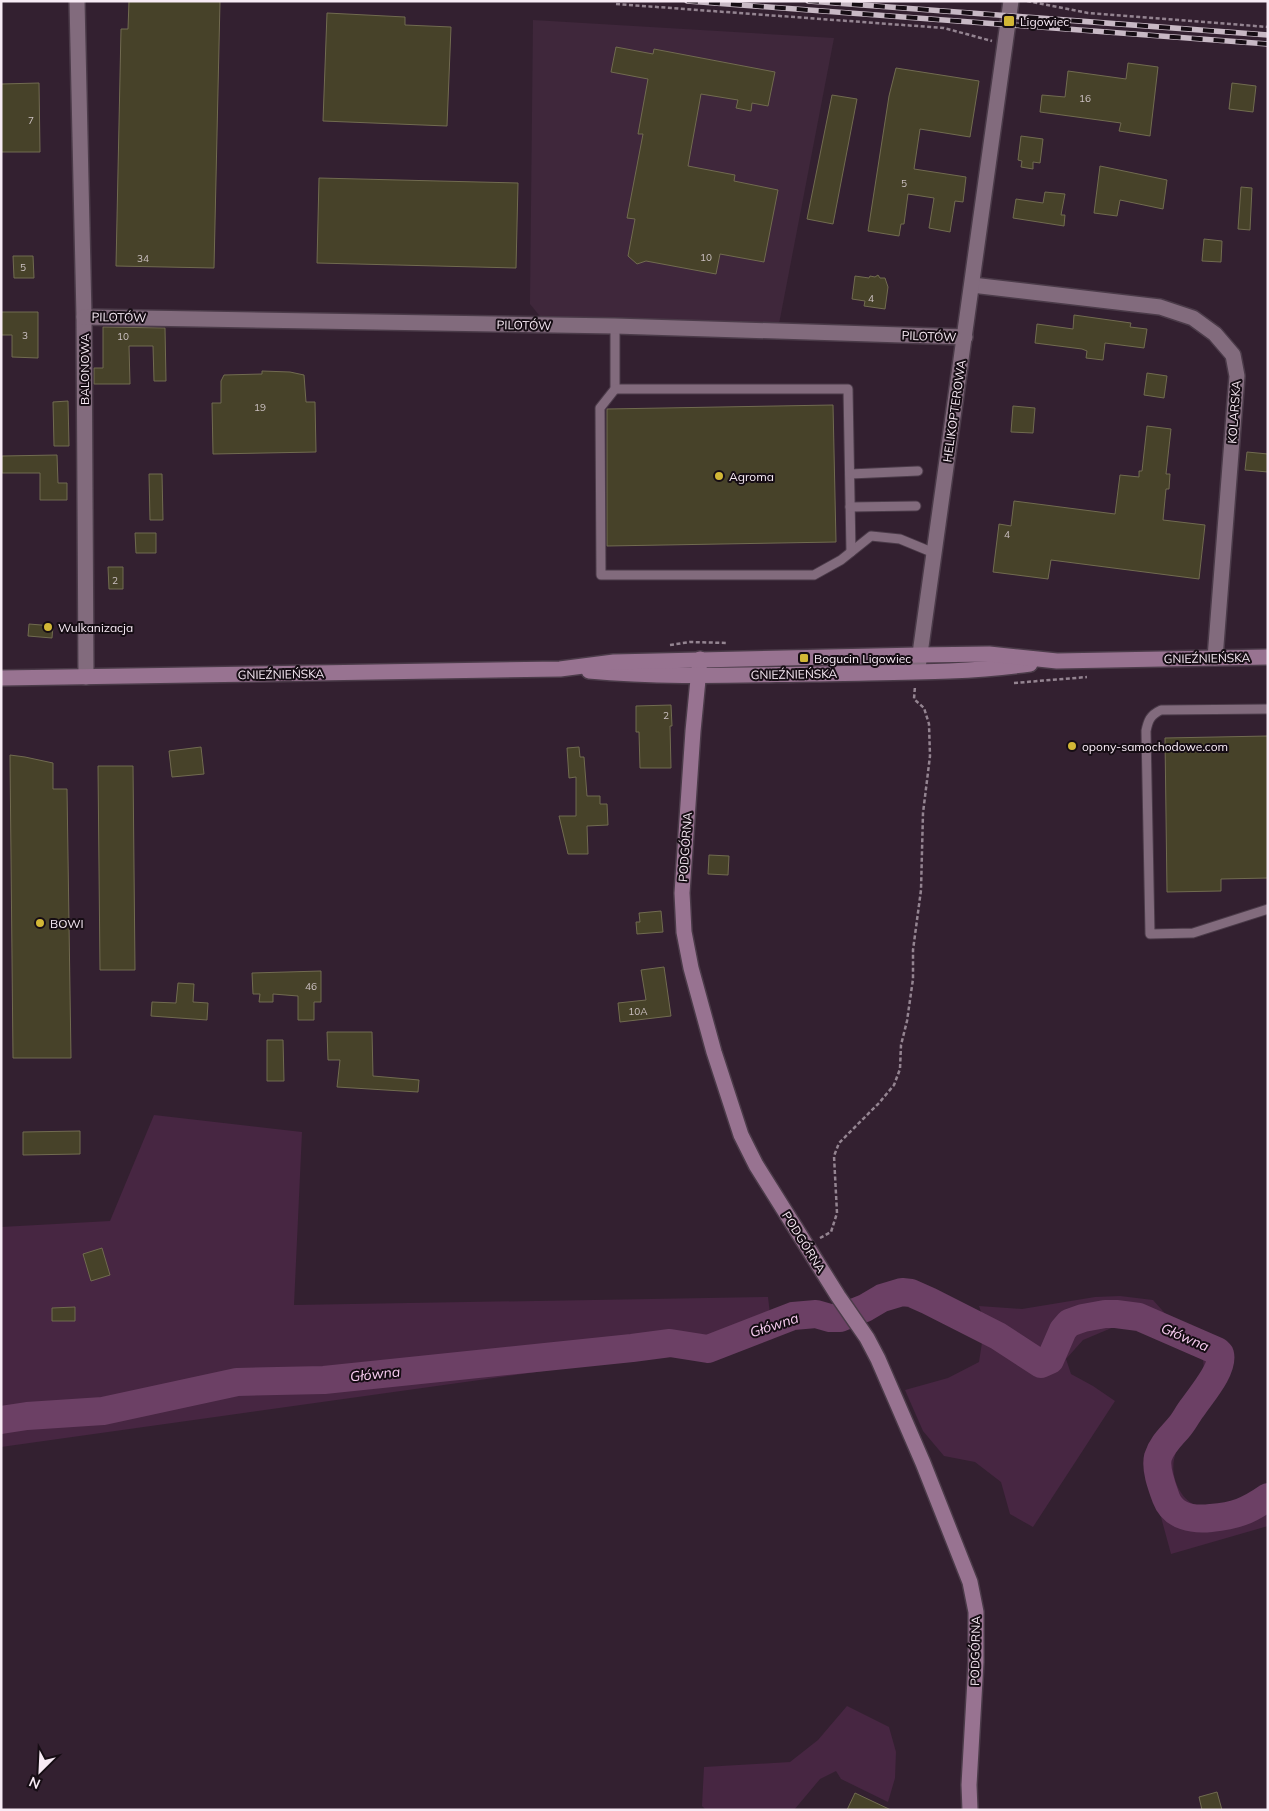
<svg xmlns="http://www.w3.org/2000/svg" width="1269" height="1811" viewBox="0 0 1269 1811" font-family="Mulish,sans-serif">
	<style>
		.built { fill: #3f273b }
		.green { fill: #472642 }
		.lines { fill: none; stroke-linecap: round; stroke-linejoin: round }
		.river { stroke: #6c4065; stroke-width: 28 }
		.building { fill: #474229; stroke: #716b50 }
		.lane-casing { stroke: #4b3b49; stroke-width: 11 }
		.street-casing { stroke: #4b3b49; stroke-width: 18 }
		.secondary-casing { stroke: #4b3b49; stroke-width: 18 }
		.path { stroke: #948491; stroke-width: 2.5; stroke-dasharray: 4 2.5; stroke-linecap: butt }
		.lane { stroke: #826b7d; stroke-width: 9 }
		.street { stroke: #826b7d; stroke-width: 15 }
		.secondary { stroke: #987391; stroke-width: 15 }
		.rail-casing { stroke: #c8b9c5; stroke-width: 5.5 }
		.rail { stroke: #160d14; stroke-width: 4; stroke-dasharray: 11; stroke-linecap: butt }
		.poi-dot { fill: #d2b736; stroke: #160d14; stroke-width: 2 }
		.labels { text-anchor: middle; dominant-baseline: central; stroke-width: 4; stroke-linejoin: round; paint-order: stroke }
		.number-label { font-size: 10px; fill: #ccc1c2 }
		.poi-label { font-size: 12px; fill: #f8ebf5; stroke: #160d14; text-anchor: start }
		.street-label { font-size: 12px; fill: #f8ebf5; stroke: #160d14 }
		.water-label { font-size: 14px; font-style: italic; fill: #f9cdf1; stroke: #160d14 }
	</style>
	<rect width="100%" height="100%" fill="#332030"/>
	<path class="built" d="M533,20L834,38L779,324L543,320L530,304Z"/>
	<g class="green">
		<path d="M154,1115L302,1132L294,1305L768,1297L773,1339L1,1447V1227L110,1221Z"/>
		<path d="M1120,1296L1153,1300L1171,1320L1227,1349L1230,1363C1222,1377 1215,1393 1205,1406C1187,1433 1161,1457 1180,1491C1184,1498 1191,1505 1200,1506C1228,1511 1246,1502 1268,1487V1526L1171,1554L1161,1517L1154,1458L1161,1438L1177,1419L1204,1371L1203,1359L1194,1349L1136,1323L1121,1324L1083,1340L1066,1359L1071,1374L1093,1386L1115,1401L1033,1527L1010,1514L1001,1482L975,1462L944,1456L923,1431L905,1390L948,1378L979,1362L985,1323L979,1306L1022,1309L1095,1297Z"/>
		<path d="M847,1706L889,1727L896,1752L895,1778L888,1802L841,1779L836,1771L820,1779L794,1810H706L702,1806L704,1767L790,1762L818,1740Z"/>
	</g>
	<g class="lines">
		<path class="river" d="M1,1420L27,1416L103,1411L237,1382L324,1380L632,1348L670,1343L708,1349L793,1316L816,1314L830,1318H840L865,1308L882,1298L902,1292L911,1293L929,1301L998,1336L1041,1364L1050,1360L1063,1330L1069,1323L1083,1318L1105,1314H1116L1139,1317L1217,1351L1220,1354C1224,1369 1201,1395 1193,1407C1188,1413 1185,1420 1180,1426C1172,1436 1162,1444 1158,1457C1155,1469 1162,1487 1166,1498C1173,1517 1194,1520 1211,1518C1235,1516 1248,1511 1268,1497"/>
	</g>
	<g class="building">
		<path d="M129,1H220L214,268L116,266L121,29H128Z"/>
		<path d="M327,13L405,17V25L451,27L447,126L323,121Z"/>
		<path d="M616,47L653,54L654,49L775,72L768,106L752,103L751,111L736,108L738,100L701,94L688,166L735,175L734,181L778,190L764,262L720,254L716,274L646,261L637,264L628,256L635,219L627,218L643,134H638L648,79L611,72Z"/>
		<path d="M1128,63L1158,67L1150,136L1119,131L1121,123L1040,112L1042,95L1065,97L1068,71L1126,79Z"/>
		<path d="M896,68L979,81L970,137L920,129L914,169L966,177L963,202L955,201L950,232L929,228L934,198L908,194L904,224H901L899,236L868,231L889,96Z"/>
		<path d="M39,83L40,152H1V84Z"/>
		<path d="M1232,83L1256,86L1253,112L1229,109Z"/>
		<path d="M832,95L857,99L833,224L807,219Z"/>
		<path d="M1021,136L1043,139L1040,163L1033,162V169L1021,167L1022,161L1018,160Z"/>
		<path d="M1100,166L1167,180L1163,209L1120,200L1117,216L1094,213Z"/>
		<path d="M319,178L518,183L516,268L317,263Z"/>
		<path d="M1241,187L1252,188L1250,230L1238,229Z"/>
		<path d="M1045,192L1065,194L1061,215H1065L1064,226L1013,218L1016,199L1043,203Z"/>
		<path d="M1204,239L1222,241L1221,262L1202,261Z"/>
		<path d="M13,256H33L34,278H14Z"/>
		<path d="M878,275L880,278H885L888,287L885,309L864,306L865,301L852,299L855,276L869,278L870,276L875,277Z"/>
		<path d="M1,312H38V358L12,357V335H1Z"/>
		<path d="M1074,315L1131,323L1130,327L1147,329L1144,348L1105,343L1103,360L1086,358L1087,351L1082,349L1035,343L1037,324L1073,329Z"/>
		<path d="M103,327L165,328L166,381H154L153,346H129L130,384H94V368H103Z"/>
		<path d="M262,371L290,372L304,375L306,402H315L316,452L213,454L212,403H221V381L224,375L262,374Z"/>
		<path d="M1147,373L1167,376L1164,398L1144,395Z"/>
		<path d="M68,401L69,446H54L53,402Z"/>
		<path d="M833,405L836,542L607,546V409Z"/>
		<path d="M1013,406L1035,408L1033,433L1011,432Z"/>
		<path d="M1147,426L1171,429L1166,474H1170L1169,489H1166L1163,520L1205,525L1199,579L1051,560L1048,579L993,572L999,524L1011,526L1014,501L1115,514L1120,475L1139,477V471H1142Z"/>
		<path d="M1247,452L1268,454V472L1245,470Z"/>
		<path d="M57,455L58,483H67V500H40V473H2V456Z"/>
		<path d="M149,474H162L163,520H150Z"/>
		<path d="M135,533H156V553H136Z"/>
		<path d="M108,567H123V589H109Z"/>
		<path d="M29,624L53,626L52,638L28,636Z"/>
		<path d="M671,705L672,726H670L671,768H640L639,732H636V706Z"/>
		<path d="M1268,736V878L1221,879V891L1167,892L1165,738Z"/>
		<path d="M201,747L204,774L172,777L169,751Z"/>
		<path d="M579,747L580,757H584L587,796H600V804H607L608,825L587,826L588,854H568L559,816H576V777L569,778L567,748Z"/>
		<path d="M10,755L25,757L53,763V789H67L71,1058H13Z"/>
		<path d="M98,766H133L135,970H100Z"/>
		<path d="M709,855L729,856L728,875L708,874Z"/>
		<path d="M661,911L663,932L637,934L636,922H640L639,913Z"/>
		<path d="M664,967L671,1016L620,1022L618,1003L646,1000L641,970Z"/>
		<path d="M321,971V1002H314V1020H298V996L273,994V1002H259L260,994H253L252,973Z"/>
		<path d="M178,983L194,984L193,1002L208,1003L207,1020L151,1016L152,1002L176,1003Z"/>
		<path d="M327,1032H372L373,1076L419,1080L418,1092L337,1087L340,1060H328Z"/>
		<path d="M267,1040H283L284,1081H267Z"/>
		<path d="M80,1131V1154L23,1155V1132Z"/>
		<path d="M102,1248L110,1275L91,1281L83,1254Z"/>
		<path d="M75,1307V1321H52V1308Z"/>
		<path d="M1217,1792L1222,1810H1202L1199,1797Z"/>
		<path d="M855,1793L891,1810H847Z"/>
	</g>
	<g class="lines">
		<defs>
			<g id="lane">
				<path d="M615,326V389L600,408L601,575H814L841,560L871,536L900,539L934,553"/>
				<path d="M615,389H848L851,552"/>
				<path d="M850,474L918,471"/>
				<path d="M850,507L916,506"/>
				<path d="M1268,709L1161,710C1150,715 1148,721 1146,731L1150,934L1193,933L1268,909"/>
			</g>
			<g id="street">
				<path d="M77,1L84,317L86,677"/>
				<path d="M972,285L1160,307L1193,318L1215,334L1233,355L1237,376L1215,658"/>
				<path d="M84,317L615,326L965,337"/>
				<path d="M918,668L1011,1"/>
			</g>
			<g id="secondary">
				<path d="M700,659L693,731L682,893L684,932L691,968L714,1052L741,1135L756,1165L838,1296L867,1338L878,1359L923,1463L970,1582L976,1612V1662L969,1785L970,1810"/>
				<path d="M589,671C664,678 739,675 814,674C886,672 959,674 1030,664"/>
				<path d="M1,678L560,669L614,662L919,655L989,654L1057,661L1268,657"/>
			</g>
		</defs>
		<use href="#lane" class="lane-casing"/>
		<use href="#street" class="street-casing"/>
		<use href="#secondary" class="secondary-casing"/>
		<g class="path">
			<path d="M1027,1L1088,13L1268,27"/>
			<path d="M616,4L944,28L992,41"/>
			<path d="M670,645L690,642L727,643"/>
			<path d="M1014,683L1087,677"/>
			<path d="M820,1238L831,1232L837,1213L834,1156L839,1143L879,1103L894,1085L900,1069L901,1045L907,1021L913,979V950L921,890L923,813L930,756L929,724L924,708L914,699L915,686"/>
		</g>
		<use href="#lane" class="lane"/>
		<use href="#street" class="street"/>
		<use href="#secondary" class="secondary"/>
		<defs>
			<g id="rail">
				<path d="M687,1L1268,44"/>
				<path d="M808,1L1268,35"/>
			</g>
		</defs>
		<use href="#rail" class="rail-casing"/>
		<use href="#rail" class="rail"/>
	</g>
	<g class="poi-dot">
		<rect x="1003" y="15" width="12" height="12" rx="2.5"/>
		<circle cx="719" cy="476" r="5"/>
		<circle cx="48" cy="627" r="5"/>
		<rect x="799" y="653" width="10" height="10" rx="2.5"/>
		<circle cx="1072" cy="746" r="5"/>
		<circle cx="40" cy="923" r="5"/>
	</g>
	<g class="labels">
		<g class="number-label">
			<text x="1085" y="98">16</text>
			<text x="31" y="120">7</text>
			<text x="904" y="183">5</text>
			<text x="706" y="257">10</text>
			<text x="143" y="258">34</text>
			<text x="23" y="267">5</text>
			<text x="871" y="298">4</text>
			<text x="25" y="335">3</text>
			<text x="123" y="336">10</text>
			<text x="260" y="407">19</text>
			<text x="1007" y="534">4</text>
			<text x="115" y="580">2</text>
			<text x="666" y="715">2</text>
			<text x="311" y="986">46</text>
			<text x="638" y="1011">10A</text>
		</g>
		<g class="poi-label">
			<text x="1020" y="21">Ligowiec</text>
			<text x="729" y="476">Agroma</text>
			<text x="58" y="627">Wulkanizacja</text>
			<text x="814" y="658">Bogucin Ligowiec</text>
			<text x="1082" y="746">opony-samochodowe.com</text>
			<text x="50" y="923">BOWI</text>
		</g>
		<g class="street-label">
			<text transform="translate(119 317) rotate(1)">PILOTÓW</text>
			<text transform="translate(524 325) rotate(1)">PILOTÓW</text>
			<text transform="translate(929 336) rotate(2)">PILOTÓW</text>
			<text transform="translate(84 369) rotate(-90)">BALONOWA</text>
			<text transform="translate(954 411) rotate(-82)">HELIKOPTEROWA</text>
			<text transform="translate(1234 412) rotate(-86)">KOLARSKA</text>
			<text transform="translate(1207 658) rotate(-1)">GNIEŹNIEŃSKA</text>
			<text transform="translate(281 674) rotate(-1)">GNIEŹNIEŃSKA</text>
			<text transform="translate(794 674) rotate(-1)">GNIEŹNIEŃSKA</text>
			<text transform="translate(685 847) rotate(-86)">PODGÓRNA</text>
			<text transform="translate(804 1242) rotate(58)">PODGÓRNA</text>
			<text transform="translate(975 1651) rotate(-89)">PODGÓRNA</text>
		</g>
		<g class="water-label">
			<text transform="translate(774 1325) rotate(-18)">Główna</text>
			<text transform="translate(1185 1337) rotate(23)">Główna</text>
			<text transform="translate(375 1374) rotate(-6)">Główna</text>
		</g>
	</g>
	<rect width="1269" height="1811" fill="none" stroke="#f8ebf5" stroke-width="5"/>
	<g transform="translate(40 1771) rotate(204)" stroke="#160d14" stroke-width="4" paint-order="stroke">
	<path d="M0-4L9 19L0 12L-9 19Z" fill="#f8ebf5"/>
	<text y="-8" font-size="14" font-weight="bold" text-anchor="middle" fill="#f8ebf5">N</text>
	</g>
</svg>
